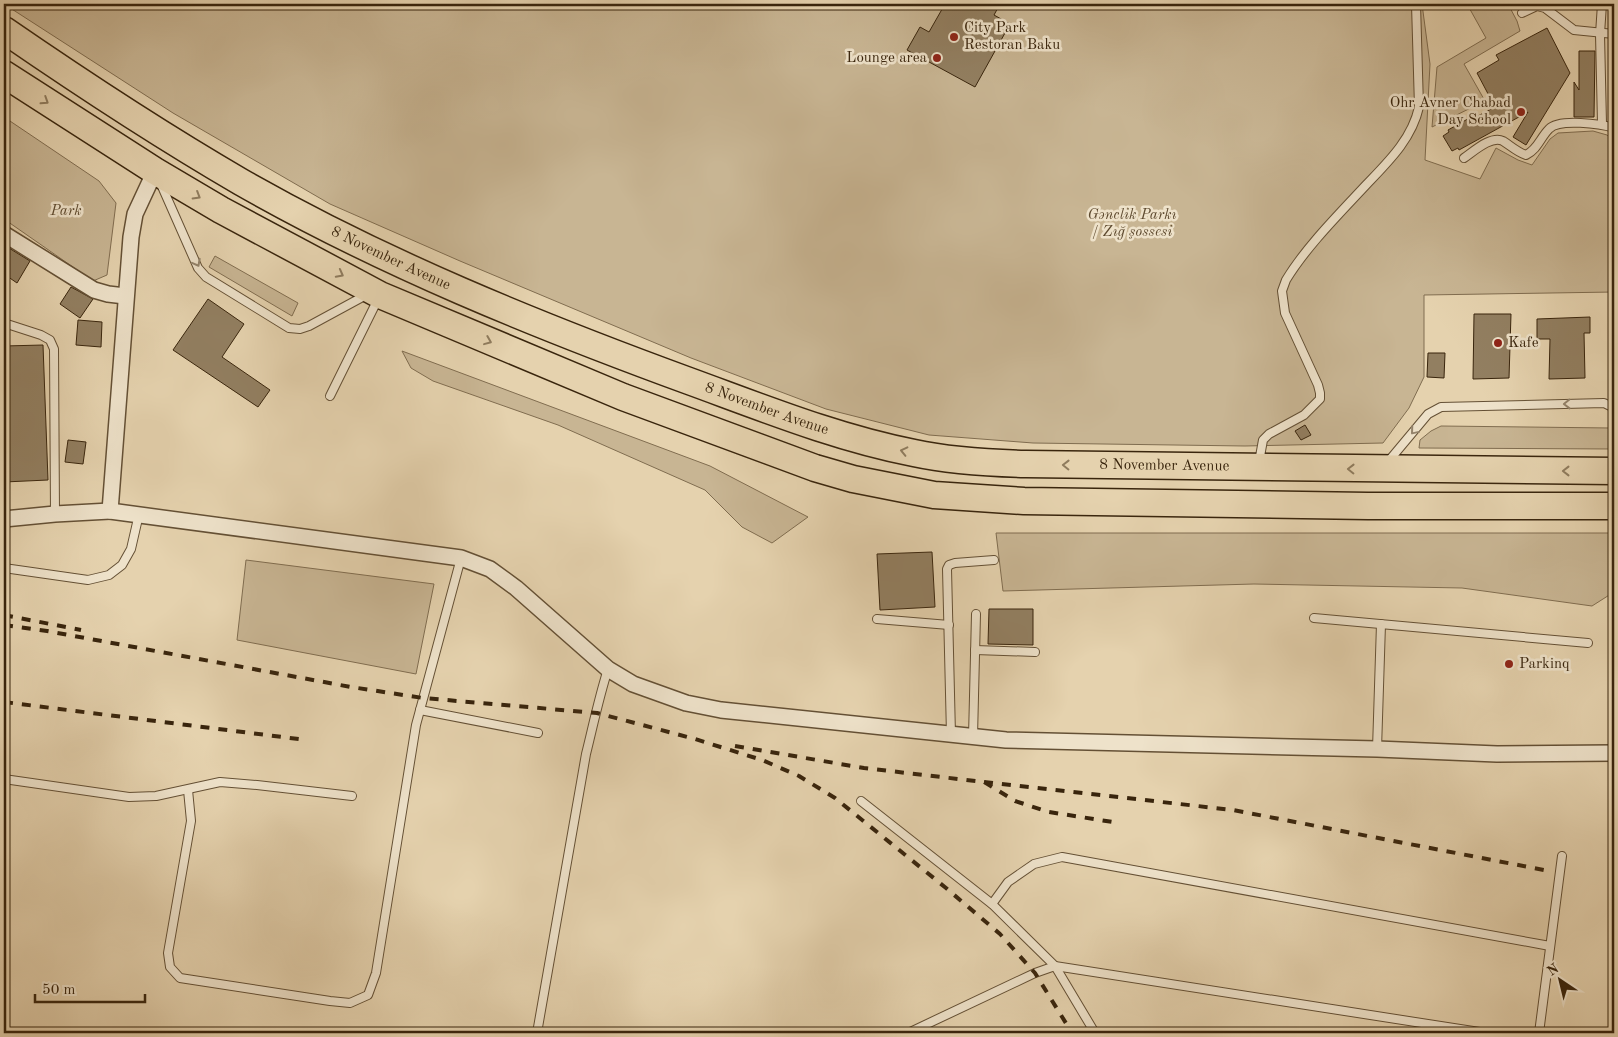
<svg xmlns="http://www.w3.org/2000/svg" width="1618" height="1037" viewBox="0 0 1618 1037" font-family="'Old Standard TT',serif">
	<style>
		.green { fill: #c8b593; stroke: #806d50 }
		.building { fill: #927f61; stroke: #39250d }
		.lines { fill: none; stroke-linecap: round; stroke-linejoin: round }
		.lane-casing { stroke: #645035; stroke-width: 10 }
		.street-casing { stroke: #645035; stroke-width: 18 }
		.highway-casing { stroke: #39250d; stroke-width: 29 }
		.lane { stroke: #eee2ca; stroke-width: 8 }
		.street { stroke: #eee2ca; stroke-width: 15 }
		.highway { stroke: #e5d2ae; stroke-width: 26 }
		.rail { stroke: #39250d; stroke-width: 4; stroke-dasharray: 9 9; stroke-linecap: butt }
		.oneway { stroke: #8f7c5e }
		.oneway2 { stroke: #94846c }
		.poi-dot { fill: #8f2418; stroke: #eee2ca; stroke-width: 2 }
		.labels { text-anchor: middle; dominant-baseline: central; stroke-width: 5; stroke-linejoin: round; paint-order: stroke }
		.poi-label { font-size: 15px; fill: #39250d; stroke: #eee2ca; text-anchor: start }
		.park-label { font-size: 15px; font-style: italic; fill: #5d492e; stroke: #eee2ca }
		.street-label { font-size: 15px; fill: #39250d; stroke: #eee2ca }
	</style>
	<rect width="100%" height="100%" fill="#e5d2ae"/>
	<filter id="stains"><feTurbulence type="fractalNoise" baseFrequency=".004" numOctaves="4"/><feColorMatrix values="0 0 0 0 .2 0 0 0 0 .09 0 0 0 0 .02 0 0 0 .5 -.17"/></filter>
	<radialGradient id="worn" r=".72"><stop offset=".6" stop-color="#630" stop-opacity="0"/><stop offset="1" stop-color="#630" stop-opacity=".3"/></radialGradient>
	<g class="green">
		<path d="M4,4H1422L1430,64L1425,160L1480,179L1496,148L1518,160L1532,165L1550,139L1558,133L1593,131L1607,135L1614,141V223L1610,240L1614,242V292L1424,295V377L1409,408L1383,443L1245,446L1033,443L929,435L826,409L691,358L460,261L330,204L173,113Z"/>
		<path d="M1467,4H1508L1517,21L1520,31L1464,64L1485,101L1432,127L1437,67L1486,38Z"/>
		<path d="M4,117L99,181L116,203L107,275L93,281L4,219Z"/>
		<path d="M215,256L298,303L292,316L209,267Z"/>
		<path d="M402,351L710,466L808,517L772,543L742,527L705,490L558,425L433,381L411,368Z"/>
		<path d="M1441,426L1611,428L1614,431V449L1419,448L1420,440L1431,431Z"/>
		<path d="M996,533H1614V592L1592,606L1462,588L1254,584L1003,591Z"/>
		<path d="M246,560L434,584L416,674L237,640Z"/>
	</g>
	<g class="building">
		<path d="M945,4H1000L994,15L1010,24L975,87L907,50L920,27L929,32Z"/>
		<path d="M1547,28L1570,73L1526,145L1513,137L1528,112L1459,150L1458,148L1452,151L1443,136L1449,132L1448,130L1473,116L1474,118L1495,107L1477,73L1499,60L1496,55Z"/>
		<path d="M1579,51H1595L1594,117H1574V82L1579,90Z"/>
		<path d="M4,245L30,261L17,283L4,274Z"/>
		<path d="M71,287L93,299L80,318L60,304Z"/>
		<path d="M208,299L244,324L222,357L270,390L258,407L173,350Z"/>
		<path d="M1474,314H1511L1509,378L1473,379Z"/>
		<path d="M1590,317V333H1584L1585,378L1549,379L1550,339H1537V319Z"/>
		<path d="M78,320L102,322L101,347L76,345Z"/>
		<path d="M43,345L48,480L4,482V346Z"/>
		<path d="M1428,353H1445L1444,378L1427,377Z"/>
		<path d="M1305,425L1311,435L1301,440L1295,431Z"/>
		<path d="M68,440L86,442L83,464L65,462Z"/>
		<path d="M932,552L935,607L880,610L877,554Z"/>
		<path d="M989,609H1033V645L988,644Z"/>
	</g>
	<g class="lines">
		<defs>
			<g id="lane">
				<path d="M1602,4L1600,34L1602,124"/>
				<path d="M1522,13L1537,6L1545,8L1574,30L1614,34"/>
				<path d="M1464,158C1473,152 1491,135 1503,141C1511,146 1517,152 1526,155C1538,149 1540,138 1549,129C1559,118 1601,124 1614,128"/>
				<path d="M160,182L198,268L206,277L289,328L300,329L309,326L368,294"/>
				<path d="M4,323L41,335L50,340L54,349L55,514"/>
				<path d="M330,396L379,297"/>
				<path d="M1259,462L1263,440L1269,434L1304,415L1320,399V393L1318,385L1285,313L1282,291L1286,280C1306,247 1339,214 1366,185C1388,162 1412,139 1419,107L1416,4"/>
				<path d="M1387,463L1428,414L1441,407L1604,403L1614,408"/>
				<path d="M4,568L88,580L109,575L122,565L131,549L139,514"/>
				<path d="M1314,618L1588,643"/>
				<path d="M877,619L949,625"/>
				<path d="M975,650L1035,652"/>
				<path d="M420,710L538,733"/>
				<path d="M951,735L947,569L949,565L955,563L994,560"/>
				<path d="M973,737L976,614"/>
				<path d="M1377,749L1381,624"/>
				<path d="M4,779L129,797L156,796L220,782L257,785L352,796"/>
				<path d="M188,790L191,821L168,953L170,967L180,978L330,1001L350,1003L368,995L376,973L416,725L461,558"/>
				<path d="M861,801L992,904L1055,966L1095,1033"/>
				<path d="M992,904L1008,882L1034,864L1062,857L1550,946"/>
				<path d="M537,1033L586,754C593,726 599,697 608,669"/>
				<path d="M908,1033L1035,973L1055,966L1486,1033"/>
				<path d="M1539,1033L1562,856"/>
			</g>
			<g id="street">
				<path d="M155,171L135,214L131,237L110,511L461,558L490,569L516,588L608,669L633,684L686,703L721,710L1006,740L1377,749L1497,754L1614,753"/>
				<path d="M4,234L94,290L108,294L125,296"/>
				<path d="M4,519L55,514L110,511"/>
			</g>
			<g id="highway">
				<path id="s1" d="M4,30C81,83 160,135 241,182C383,263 536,325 689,381C763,408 837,438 914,453C951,461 989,463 1026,464L1614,471"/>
				<path d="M4,74L155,171L221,210L380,295L623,397L815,468L853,479L934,495L1024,501L1368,506H1614"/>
			</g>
		</defs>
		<use href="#lane" class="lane-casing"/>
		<use href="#street" class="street-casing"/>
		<use href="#highway" class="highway-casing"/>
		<use href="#lane" class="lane"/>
		<use href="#street" class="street"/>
		<use href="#highway" class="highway"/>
		<g class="rail">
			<path d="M4,615L81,630"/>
			<path d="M4,625L47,631L351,687L423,698L597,713L695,739L762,760L799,776L835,798L946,888L1000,934L1035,973L1072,1033"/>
			<path d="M4,702L306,740"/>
			<path d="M735,746L864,768L984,782L1015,801L1049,812L1119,823"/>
			<path d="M984,782L1233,810L1544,870"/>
		</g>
	</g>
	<defs><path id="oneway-chevron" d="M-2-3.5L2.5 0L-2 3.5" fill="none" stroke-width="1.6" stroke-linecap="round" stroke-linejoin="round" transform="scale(1.25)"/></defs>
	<g class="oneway">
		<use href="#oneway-chevron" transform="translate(45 101) rotate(33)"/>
		<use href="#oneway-chevron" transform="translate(197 196) rotate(31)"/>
		<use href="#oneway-chevron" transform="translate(340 274) rotate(28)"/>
		<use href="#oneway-chevron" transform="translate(488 341) rotate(22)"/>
		<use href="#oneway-chevron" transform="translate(904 451) rotate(-167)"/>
		<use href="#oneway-chevron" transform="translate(1066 465) rotate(-179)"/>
		<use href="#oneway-chevron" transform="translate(1351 469) rotate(-179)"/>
		<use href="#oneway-chevron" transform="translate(1566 471) rotate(-180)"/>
	</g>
	<g class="oneway2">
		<use href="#oneway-chevron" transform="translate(197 263) rotate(62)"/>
		<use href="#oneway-chevron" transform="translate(1567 404) rotate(179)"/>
		<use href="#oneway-chevron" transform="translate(1414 431) rotate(130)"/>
	</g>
	<g class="poi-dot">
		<circle cx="954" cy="37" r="5"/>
		<circle cx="937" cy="58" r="5"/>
		<circle cx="1521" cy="112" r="5"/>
		<circle cx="1498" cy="343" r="5"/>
		<circle cx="1509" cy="664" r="5"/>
	</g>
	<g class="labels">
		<g class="poi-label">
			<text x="964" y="28">City Park<tspan x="964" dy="17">Restoran Baku</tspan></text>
			<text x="927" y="58" text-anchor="end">Lounge area</text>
			<text x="1511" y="103" text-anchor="end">Ohr Avner Chabad<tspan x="1511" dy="17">Day School</tspan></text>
			<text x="1508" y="343">Kafe</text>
			<text x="1519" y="664">Parkinq</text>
		</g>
		<g class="park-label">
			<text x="66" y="211">Park</text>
			<text x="1132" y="215">Gənclik Parkı<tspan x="1132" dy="17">/ Zığ şossesi</tspan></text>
		</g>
		<g class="street-label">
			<text stroke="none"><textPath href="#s1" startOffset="450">8 November Avenue</textPath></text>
			<text stroke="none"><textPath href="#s1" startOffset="855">8 November Avenue</textPath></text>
			<text stroke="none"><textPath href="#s1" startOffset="1260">8 November Avenue</textPath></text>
		</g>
	</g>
	<rect width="1618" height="1037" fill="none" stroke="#e5d2ae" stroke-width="20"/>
	<rect x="5" y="5" width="1608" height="1027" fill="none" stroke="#39250d" stroke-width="2.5"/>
	<rect x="10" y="10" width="1598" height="1017" fill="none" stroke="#39250d"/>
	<g transform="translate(1560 980) rotate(325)" stroke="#eee2ca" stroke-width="4" paint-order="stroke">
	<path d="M0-4L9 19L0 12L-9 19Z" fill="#39250d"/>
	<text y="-8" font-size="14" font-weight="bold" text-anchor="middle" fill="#39250d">N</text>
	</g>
	<path d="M35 994v8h110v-8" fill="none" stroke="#39250d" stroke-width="2.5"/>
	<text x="42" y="994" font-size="15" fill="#39250d" stroke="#eee2ca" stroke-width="4" paint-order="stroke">50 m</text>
	<rect width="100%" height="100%" filter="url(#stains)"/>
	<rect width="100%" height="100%" fill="url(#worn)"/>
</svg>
